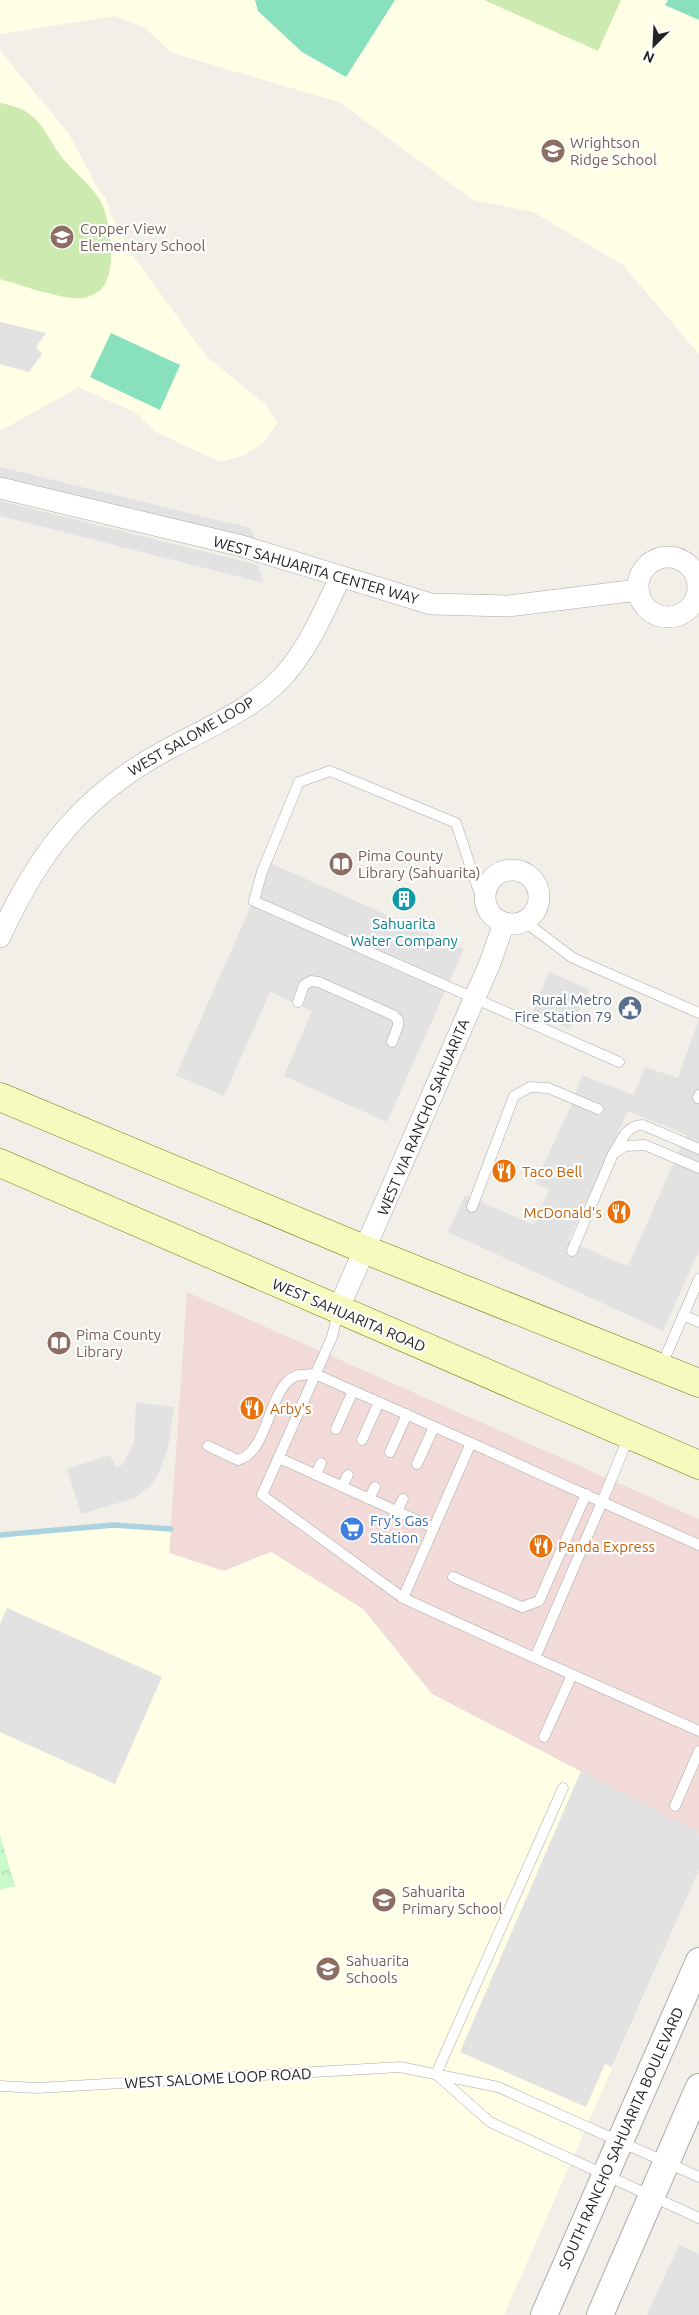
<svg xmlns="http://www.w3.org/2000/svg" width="699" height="2315" viewBox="0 0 699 2315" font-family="Ubuntu,sans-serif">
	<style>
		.commercial { fill: #f2dad9 }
		.education { fill: #ffffe5 }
		.grass { fill: #cdebb0 }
		.park { fill: url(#park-crowns) }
		.pitch { fill: #88e0be }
		.parking { fill: #e2e2e2; fill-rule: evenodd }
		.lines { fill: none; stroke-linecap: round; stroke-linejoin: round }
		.stream { stroke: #aad3df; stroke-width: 5.5 }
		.service-casing { stroke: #a9a9a9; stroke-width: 11 }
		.minor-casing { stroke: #a9a9a9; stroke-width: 22 }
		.tertiary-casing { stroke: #a9a9a9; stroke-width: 28 }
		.secondary-casing { stroke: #707d05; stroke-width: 29 }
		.service { stroke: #fff; stroke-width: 10 }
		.minor { stroke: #fff; stroke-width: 21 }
		.tertiary { stroke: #fff; stroke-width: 26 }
		.secondary { stroke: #f7fabf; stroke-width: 28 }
		.labels { text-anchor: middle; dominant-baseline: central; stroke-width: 4.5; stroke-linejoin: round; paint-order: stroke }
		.education-label { font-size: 15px; fill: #785e54; stroke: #fff; text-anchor: start }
		.street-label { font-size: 15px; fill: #222; stroke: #fff }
		.culture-label { font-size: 15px; fill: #0d838f; stroke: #fff }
		.service-label { font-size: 15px; fill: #4e5e75; stroke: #fff; text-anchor: end }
		.food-label { font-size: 15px; fill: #c56008; stroke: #fff; text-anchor: start }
		.shop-label { font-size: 15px; fill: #366cbe; stroke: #fff; text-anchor: start }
	</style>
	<defs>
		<pattern id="park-crowns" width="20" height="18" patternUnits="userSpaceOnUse" patternTransform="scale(1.25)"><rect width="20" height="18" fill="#c8facc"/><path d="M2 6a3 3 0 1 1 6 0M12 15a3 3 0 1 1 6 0" fill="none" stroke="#acd6af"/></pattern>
	</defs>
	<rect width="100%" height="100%" fill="#f2efe9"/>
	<path class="commercial" d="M187,1292L699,1519V1833L432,1694L363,1609L271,1552L224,1571L169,1553Z"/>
	<g class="education">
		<path d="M0,0H699V354L623,265L533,212L473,200L339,102L172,53L145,28L115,16L0,34Z"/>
		<path d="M0,51L69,134L98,189L105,197L111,215L135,259L207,357L266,405L278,423L263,443L243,456L220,462L156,432L136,413L79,387L0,431Z"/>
		<path d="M114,1525L171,1529L169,1553L224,1571L271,1552L363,1609L432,1694L699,1833V1870L504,2315H0V1535Z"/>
	</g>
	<g class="grass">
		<path d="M484,0H621L598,51Z"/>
		<path d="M0,103C10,105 20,107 28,113C45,124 52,147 65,161C78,176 93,186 102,204C107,214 108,226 110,237C112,261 114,294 82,298C62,300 21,285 0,279Z"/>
	</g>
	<path class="park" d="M0,1835L15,1886L0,1890Z"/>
	<g class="pitch">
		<path d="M255,0H395L346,77L302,52L258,11Z"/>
		<path d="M668,0H699V20L665,5Z"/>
		<path d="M111,333L180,365L160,410L90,377Z"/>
	</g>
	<g class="parking">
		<path d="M0,322L46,333L36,347L42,354L29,372L0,364Z"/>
		<path d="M0,467L250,528L257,544L0,481Z"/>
		<path d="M0,501L258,565L264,583L0,516Z"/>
		<path d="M270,863L464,949L387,1122L284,1076L312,1011L270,992L224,1096L176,1075Z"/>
		<path d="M549,972L590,990L570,1029L532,1013Z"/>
		<path d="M699,1019V1251L663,1331L448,1232L465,1195L534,1225L549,1190L535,1183L570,1108L582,1075L634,1095L645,1067L678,1078ZM628,1111L686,1135L628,1266L568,1241Z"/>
		<path d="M136,1402L174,1407L169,1443L160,1471L151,1485L135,1498L81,1514L67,1469L110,1455L116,1467L122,1465L134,1443Z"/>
		<path d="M7,1608L162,1677L115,1784L0,1732V1624Z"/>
		<path d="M581,1771L699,1833V1870L612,2067L605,2064L586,2107L460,2052Z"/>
		<path d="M679,2245L699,2254V2315H647Z"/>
	</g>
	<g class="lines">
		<path class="stream" d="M0,1535L114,1525L171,1529"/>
		<defs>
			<g id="service">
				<path d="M486,888L478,889L456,823L330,771L299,782L262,872L254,901L619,1062"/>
				<path d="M524,921L573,958L699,1013"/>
				<path d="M298,1002L304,985L311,981L319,982L393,1015L398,1020V1026L392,1042"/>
				<path d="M698,1098L699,1095"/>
				<path d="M615,1151C622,1139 627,1125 643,1125L699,1149"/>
				<path d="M472,1207L514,1096L530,1087L548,1088L598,1109"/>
				<path d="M572,1251L613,1154L625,1146L645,1145L699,1168"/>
				<path d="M338,1311L332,1337L262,1495L403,1598L471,1443L602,1502L629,1436"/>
				<path d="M683,1315L699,1322"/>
				<path d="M661,1367L699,1279"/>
				<path d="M336,1429L353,1391"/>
				<path d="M362,1440L379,1402"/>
				<path d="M208,1446L238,1460C270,1451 268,1386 296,1376C301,1374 309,1375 315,1374L471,1443"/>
				<path d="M390,1452L407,1414"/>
				<path d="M279,1458L434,1528"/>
				<path d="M417,1464L434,1427"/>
				<path d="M316,1475L321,1463"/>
				<path d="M342,1486L348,1475"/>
				<path d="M369,1499L375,1487"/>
				<path d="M397,1511L403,1499"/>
				<path d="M453,1577L522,1607L539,1601L586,1494"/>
				<path d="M403,1598L535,1658L602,1502L699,1545"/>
				<path d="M535,1658L699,1731"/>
				<path d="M544,1737L572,1675"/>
				<path d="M675,1806L699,1751"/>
				<path d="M436,2074L563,1788"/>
				<path d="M437,2075L490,2122L699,2218"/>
				<path d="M0,2086L37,2088L400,2067L498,2087L699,2177"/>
			</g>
			<g id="minor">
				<path d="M0,488L242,546L431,604L508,606L638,590"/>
				<circle cx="668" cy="587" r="30"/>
				<circle cx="512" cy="897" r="27"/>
				<path d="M0,937C39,851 84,794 168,749C205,729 259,706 286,673C310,645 324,611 340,578"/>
				<path d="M338,1310L490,963L504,923"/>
			</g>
			<g id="tertiary">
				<path d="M544,2315L699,1961"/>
				<path d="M600,2315L699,2087"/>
			</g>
			<g id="secondary">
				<path d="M0,1097L366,1250L699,1383"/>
				<path d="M0,1163L699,1465"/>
			</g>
		</defs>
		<use href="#service" class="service-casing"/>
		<use href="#minor" class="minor-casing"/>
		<use href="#tertiary" class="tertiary-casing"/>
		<use href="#secondary" class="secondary-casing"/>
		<use href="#service" class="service"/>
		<use href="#minor" class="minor"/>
		<use href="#tertiary" class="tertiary"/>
		<use href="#secondary" class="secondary"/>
	</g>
	<defs>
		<symbol id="school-disc" viewBox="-11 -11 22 22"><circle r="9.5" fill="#8d6e63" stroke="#fff"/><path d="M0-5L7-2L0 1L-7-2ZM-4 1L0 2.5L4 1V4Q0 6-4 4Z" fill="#fff"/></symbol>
		<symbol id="library-disc" viewBox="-11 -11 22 22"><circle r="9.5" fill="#8d6e63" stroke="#fff"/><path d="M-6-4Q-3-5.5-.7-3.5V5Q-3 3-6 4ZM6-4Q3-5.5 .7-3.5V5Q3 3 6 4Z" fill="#fff"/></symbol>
		<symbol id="building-disc" viewBox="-11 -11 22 22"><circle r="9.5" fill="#0f9aa8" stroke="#fff"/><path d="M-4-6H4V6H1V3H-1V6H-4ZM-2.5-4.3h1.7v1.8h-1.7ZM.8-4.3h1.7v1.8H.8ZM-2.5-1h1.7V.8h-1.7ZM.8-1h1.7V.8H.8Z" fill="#fff"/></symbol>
		<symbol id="civic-disc" viewBox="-11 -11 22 22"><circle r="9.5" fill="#5c6f8a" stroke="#fff"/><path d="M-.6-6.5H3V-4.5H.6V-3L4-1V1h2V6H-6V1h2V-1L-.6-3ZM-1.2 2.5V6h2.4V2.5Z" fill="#fff"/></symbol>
		<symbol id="restaurant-disc" viewBox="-11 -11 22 22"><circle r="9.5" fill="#e8710a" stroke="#fff"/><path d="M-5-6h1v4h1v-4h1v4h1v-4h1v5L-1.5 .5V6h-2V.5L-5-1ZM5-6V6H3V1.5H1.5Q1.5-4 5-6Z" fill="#fff"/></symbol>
		<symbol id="supermarket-disc" viewBox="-11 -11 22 22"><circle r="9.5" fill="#3f7fe0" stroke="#fff"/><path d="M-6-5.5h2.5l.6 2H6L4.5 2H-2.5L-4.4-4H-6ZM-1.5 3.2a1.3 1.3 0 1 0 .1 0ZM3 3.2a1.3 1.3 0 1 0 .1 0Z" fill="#fff"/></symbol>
	</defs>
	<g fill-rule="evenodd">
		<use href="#school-disc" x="539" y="137" width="28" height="28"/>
		<use href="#school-disc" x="48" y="223" width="28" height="28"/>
		<use href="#library-disc" x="327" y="850" width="28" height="28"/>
		<use href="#building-disc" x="390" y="885" width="28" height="28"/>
		<use href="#civic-disc" x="616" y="994" width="28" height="28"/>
		<use href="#restaurant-disc" x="490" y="1157" width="28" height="28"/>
		<use href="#restaurant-disc" x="605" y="1198" width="28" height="28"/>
		<use href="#library-disc" x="45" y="1329" width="28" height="28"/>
		<use href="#restaurant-disc" x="238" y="1394" width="28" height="28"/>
		<use href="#supermarket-disc" x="338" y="1515" width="28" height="28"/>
		<use href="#restaurant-disc" x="527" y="1532" width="28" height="28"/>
		<use href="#school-disc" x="370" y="1886" width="28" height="28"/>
		<use href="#school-disc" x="314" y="1955" width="28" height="28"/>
	</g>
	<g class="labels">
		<g class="education-label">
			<text x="570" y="142">Wrightson<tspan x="570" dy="17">Ridge School</tspan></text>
			<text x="80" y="228">Copper View<tspan x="80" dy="17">Elementary School</tspan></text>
			<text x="358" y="855">Pima County<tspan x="358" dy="17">Library (Sahuarita)</tspan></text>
			<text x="76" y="1334">Pima County<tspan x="76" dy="17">Library</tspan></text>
			<text x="402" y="1891">Sahuarita<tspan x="402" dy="17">Primary School</tspan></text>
			<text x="346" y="1960">Sahuarita<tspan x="346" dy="17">Schools</tspan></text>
		</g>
		<g class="street-label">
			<text transform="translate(316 570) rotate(16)">WEST SAHUARITA CENTER WAY</text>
			<text transform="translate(191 736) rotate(-30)">WEST SALOME LOOP</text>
			<text transform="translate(423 1117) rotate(-67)">WEST VIA RANCHO SAHUARITA</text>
			<text transform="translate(349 1315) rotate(23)">WEST SAHUARITA ROAD</text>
			<text transform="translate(218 2078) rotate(-3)">WEST SALOME LOOP ROAD</text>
			<text transform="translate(621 2138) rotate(-66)">SOUTH RANCHO SAHUARITA BOULEVARD</text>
		</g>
		<g class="culture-label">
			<text x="404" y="923">Sahuarita<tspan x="404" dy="17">Water Company</tspan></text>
		</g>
		<g class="service-label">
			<text x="612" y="999">Rural Metro<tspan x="612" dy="17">Fire Station 79</tspan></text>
		</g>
		<g class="food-label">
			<text x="522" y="1171">Taco Bell</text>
			<text x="602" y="1212" text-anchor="end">McDonald's</text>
			<text x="270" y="1408">Arby's</text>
			<text x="558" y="1546">Panda Express</text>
		</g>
		<g class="shop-label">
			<text x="370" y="1520">Fry's Gas<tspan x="370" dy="17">Station</tspan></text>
		</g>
	</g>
	<g transform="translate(654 45) rotate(204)" stroke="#ffffff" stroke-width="4" paint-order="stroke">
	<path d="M0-4L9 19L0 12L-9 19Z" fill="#222222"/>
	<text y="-8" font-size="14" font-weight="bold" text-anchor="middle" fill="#222222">N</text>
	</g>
</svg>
